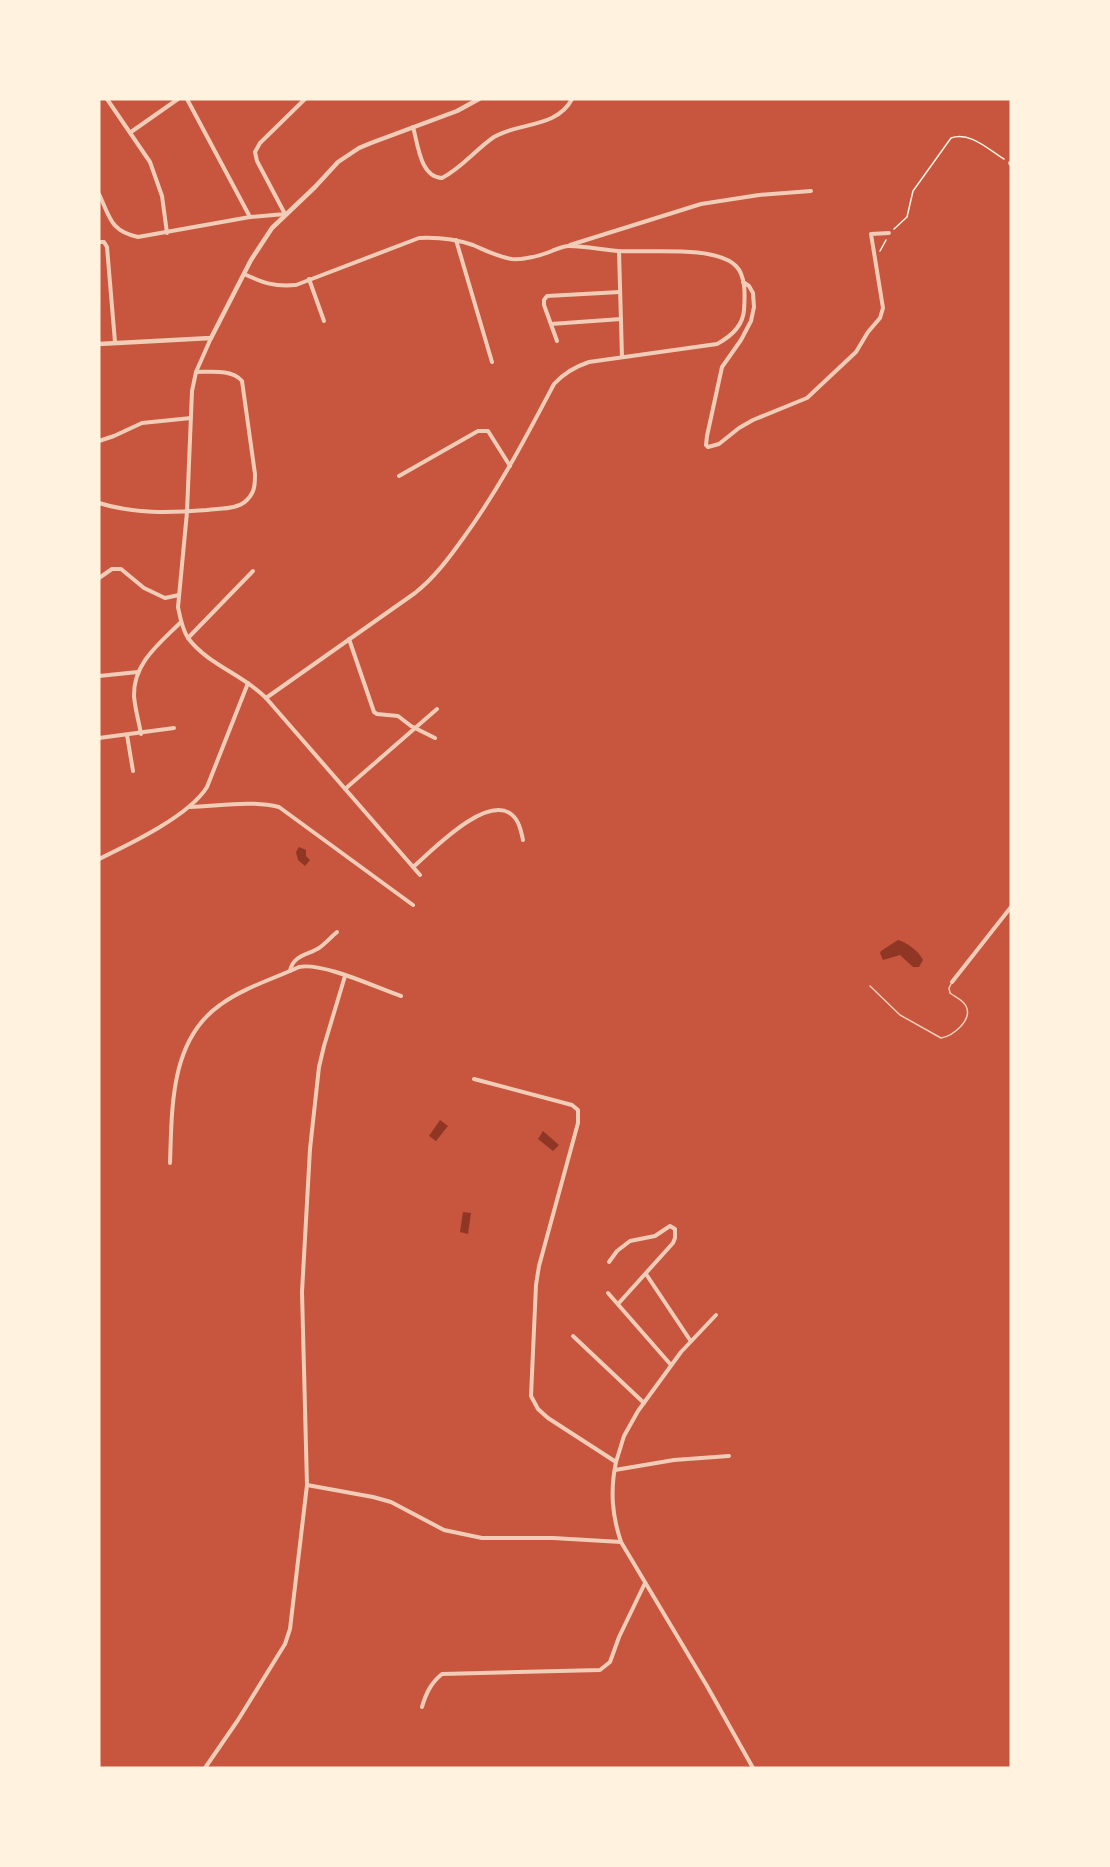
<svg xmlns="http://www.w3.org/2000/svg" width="1110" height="1867" viewBox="0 0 1110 1867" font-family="'Sofia Sans Condensed',sans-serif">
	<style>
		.water { fill: #8f3625 }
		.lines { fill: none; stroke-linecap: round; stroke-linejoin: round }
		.path { stroke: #fff3e0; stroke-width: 1.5 }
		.service { stroke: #f1ccb7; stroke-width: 1.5 }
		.minor { stroke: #f1ccb7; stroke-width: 4 }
		.tertiary { stroke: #f1ccb7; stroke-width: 4.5 }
	</style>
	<rect width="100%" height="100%" fill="#c8553d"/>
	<g class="water">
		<path d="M299,847L306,850V856L310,860L305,866L298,860L296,852Z"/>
		<path d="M898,940C906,942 919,951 923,960L919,967H913L900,955L883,960L880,953L881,951Z"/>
		<path d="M440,1120L448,1126L436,1141L429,1136Z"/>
		<path d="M543,1131L559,1145L553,1151L538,1139Z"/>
		<path d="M463,1212L471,1213L468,1234L460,1232Z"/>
	</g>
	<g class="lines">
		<g class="path">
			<path d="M894,229L907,217L913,191L951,138C970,131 989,150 1004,159"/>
			<path d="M880,251L886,240"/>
		</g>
		<path class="service" d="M870,986L900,1015L941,1038C953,1036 973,1020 966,1006C963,1000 955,997 950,993L949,988L951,984"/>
		<g class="minor">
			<path d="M107,99L150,162L162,196L167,233"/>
			<path d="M187,99L250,217"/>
			<path d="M413,127C418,144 420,177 442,178C462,168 476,149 494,137C519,122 557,128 572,99"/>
			<path d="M131,132L178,99"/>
			<path d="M1010,163L1011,164"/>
			<path d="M99,194C110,217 110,231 138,237L250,217L285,214L257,161L255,152L260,143L305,99"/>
			<path d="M456,240L492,362"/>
			<path d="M99,242H104L107,247L115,342"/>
			<path d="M570,245L701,204L759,195L811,191"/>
			<path d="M619,251L622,357"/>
			<path d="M244,274C264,283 274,287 296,285L419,238C438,237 455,239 473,245C485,250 498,257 512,259C526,260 539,256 552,251C557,249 563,246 569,246C586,246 603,250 619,251C648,253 715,245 736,266C746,276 745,296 744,310C743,326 730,337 717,344L589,362C574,367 564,373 554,384C526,437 499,489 464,537C449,558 435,577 415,593L266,698"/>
			<path d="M309,279L324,321"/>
			<path d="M743,282L749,286L753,293L754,307L751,321L741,340L722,367L707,436L706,445L708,447L719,444L739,428L753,420L807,398L856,352L868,332L880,318L883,308L871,234L889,233"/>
			<path d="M551,324L621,319"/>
			<path d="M211,338L196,372L192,391L187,512L178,607C180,617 182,629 188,638C208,665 244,675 266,698L420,875"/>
			<path d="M557,341L544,305V300L547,296L620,292"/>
			<path d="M99,441L114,436L142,423L191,418"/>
			<path d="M399,476L478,431H488L510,466"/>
			<path d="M99,503C134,514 170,513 207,510C220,508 237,510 247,500C255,492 255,484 255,474L242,381C232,369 211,372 196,372"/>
			<path d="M99,578L112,569H121L144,588L165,598L179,595"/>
			<path d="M188,638L253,571"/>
			<path d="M349,639L374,712L377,714L398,716L411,726L435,738"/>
			<path d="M99,676L138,672"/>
			<path d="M141,734C139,722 135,709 134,696C133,663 160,643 181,622"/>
			<path d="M127,735L133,771"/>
			<path d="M99,738L174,728"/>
			<path d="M345,789L437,709"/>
			<path d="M190,807C219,806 251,800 279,807L413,905"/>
			<path d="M99,859C130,844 189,816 207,787L248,683"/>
			<path d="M413,867C432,851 485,795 511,814C519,820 521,831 523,840"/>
			<path d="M290,971C293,955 308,955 319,948C325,944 331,937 337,932"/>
			<path d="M952,982L1011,907"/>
			<path d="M474,1079L572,1105L578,1110V1123L539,1266L536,1285L531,1396L538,1409L548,1418L616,1462C610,1491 612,1515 621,1542"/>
			<path d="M170,1163C172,1108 170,1040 220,1005C243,988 273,979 299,967C323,962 377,988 401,996"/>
			<path d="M609,1262L617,1251L630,1241L655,1236L670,1226L675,1229V1238L673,1243L618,1304"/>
			<path d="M646,1274L690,1340"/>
			<path d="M608,1293L671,1365"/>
			<path d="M573,1336L644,1403"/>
			<path d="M616,1462L624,1436L638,1411L681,1352L716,1315"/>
			<path d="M615,1470L674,1460L729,1456"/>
			<path d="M307,1485L373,1497L391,1502L444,1530L482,1538H553L621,1542L707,1686L753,1768"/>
			<path d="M422,1707C426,1693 431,1683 442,1674L600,1670L610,1662L619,1637L645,1583"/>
			<path d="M205,1768L238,1720L285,1644L290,1629L307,1485L302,1292L310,1149L319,1067L324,1046L345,976"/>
		</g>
		<path class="tertiary" d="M99,344L211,338L251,260L272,228L315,187L338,162L359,148L371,143L457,111L479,99"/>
	</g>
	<rect width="1110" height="1867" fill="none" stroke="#fff3e0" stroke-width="201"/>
</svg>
